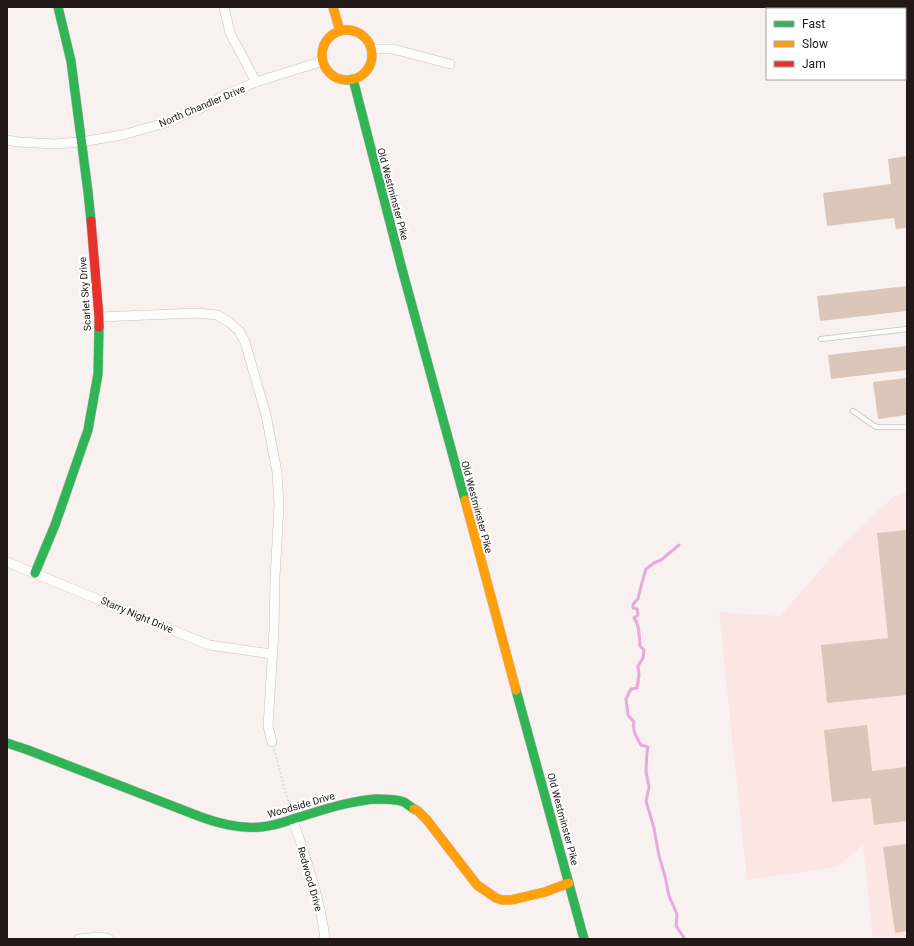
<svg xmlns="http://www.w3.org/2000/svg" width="914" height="946" viewBox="0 0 914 946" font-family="Roboto,sans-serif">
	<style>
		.built { fill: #fce6e3 }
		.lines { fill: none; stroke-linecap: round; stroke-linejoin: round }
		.stream { stroke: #e5abda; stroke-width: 3 }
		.building { fill: #dbc6ba }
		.lane-casing { stroke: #c8c0be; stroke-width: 6 }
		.street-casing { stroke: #c8c0be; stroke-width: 10 }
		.fast-casing { stroke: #c8c0be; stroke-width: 10 }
		.slow-casing { stroke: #c8c0be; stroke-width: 10 }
		.jam-casing { stroke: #c8c0be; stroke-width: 10 }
		.path { stroke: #dfdddc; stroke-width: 2; stroke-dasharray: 2 2; stroke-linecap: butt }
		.lane { stroke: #fefdfd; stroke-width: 4.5 }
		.street { stroke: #fefdfd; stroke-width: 9 }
		.fast { stroke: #30b455; stroke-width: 9 }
		.slow { stroke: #ff9f0a; stroke-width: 9 }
		.jam { stroke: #e5322d; stroke-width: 9 }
		.labels { text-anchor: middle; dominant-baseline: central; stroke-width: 4; stroke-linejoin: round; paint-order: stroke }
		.street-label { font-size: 10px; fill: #211817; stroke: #fff }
	</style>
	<rect width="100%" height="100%" fill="#f9f1f0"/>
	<path class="built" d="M907,492V939H873L863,845L837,867L747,880L719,612L780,616L844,543L893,497Z"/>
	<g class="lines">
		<path class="stream" d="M679,545L661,560L654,563L646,569L641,586L638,599L633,604V608L637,609L638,615L634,618C640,625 639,637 640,646L644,650L643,658L638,666L639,675L637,688L631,689L626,699L628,715L634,722C632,731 637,738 641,745L648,747L647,752L646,771L649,787L646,801L654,828L659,856L665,876L669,896L677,914L676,926L685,939"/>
	</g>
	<g class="building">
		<path d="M907,156V228L896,229L894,218L827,226L823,193L891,184L888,159Z"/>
		<path d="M907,286V311L820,321L817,296Z"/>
		<path d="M907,346V370L831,379L828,355Z"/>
		<path d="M907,378V415L878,419L873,382Z"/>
		<path d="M907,530V695L827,703L821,645L888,638L877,533Z"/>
		<path d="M867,725L872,771L907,767V821L874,825L871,798L832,802L824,730Z"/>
		<path d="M907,844V931L895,933L883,847Z"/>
	</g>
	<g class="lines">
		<defs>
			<g id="lane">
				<path d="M821,339L907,329"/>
				<path d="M853,411L876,427H907"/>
			</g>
			<g id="street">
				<path d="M224,7L230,33L256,82"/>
				<path d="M808,7L811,9"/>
				<path d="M905,32H907"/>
				<path d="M371,49H393L450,64"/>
				<path d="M7,140L18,142L54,144L81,142L122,135L165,123L199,109L227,94L256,82L323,61"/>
				<path d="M99,317L197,313L217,315L229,322L239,331L245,342L266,415L277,472L279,505L275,578L274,629L268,726L272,742"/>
				<path d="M7,562L209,645L272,654"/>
				<path d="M293,820C306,859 320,898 325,939"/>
				<path d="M79,939L100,937L109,939"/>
			</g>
			<g id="fast">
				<path d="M58,7L71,61L88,192L91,221"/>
				<path d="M353,79L402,269L465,500"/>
				<path d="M35,573L55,525L88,430L98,374L99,327"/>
				<path d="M516,690L584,939"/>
				<path d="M7,743L28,750L201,817C220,824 240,829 261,827C273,826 285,822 296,818C323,810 349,801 376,799C385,799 396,799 404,802C407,804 411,807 414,809"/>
			</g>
			<g id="slow">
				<path d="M333,7L340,31"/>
				<circle cx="347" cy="55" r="25"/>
				<path d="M465,500L516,690"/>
				<path d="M414,809L418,811L427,820L477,885L496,898L502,900H511L545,892L569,883"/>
			</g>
			<path id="jam" d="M91,221L99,317V327"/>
		</defs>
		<use href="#lane" class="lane-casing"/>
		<use href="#street" class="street-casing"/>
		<use href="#fast" class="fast-casing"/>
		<use href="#slow" class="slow-casing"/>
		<use href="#jam" class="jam-casing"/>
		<path class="path" d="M274,749L290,809"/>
		<use href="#lane" class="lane"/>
		<use href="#street" class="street"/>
		<use href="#fast" class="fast"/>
		<use href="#slow" class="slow"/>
		<use href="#jam" class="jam"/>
	</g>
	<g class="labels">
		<g class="street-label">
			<text transform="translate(202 106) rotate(-23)">North Chandler Drive</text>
			<text transform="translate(393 194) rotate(75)">Old Westminster Pike</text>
			<text transform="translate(85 294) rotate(-94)">Scarlet Sky Drive</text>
			<text transform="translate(477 507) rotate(75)">Old Westminster Pike</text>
			<text transform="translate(137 615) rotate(23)">Starry Night Drive</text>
			<text transform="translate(301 805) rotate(-16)">Woodside Drive</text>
			<text transform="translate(563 819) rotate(75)">Old Westminster Pike</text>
			<text transform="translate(310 879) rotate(74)">Redwood Drive</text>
		</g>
	</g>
	<rect width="914" height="946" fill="none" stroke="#211817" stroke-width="16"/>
	<rect x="766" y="8" width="140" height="72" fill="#ffffff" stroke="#a6a3a2"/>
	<rect x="774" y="21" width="20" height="6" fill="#30b455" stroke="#a6a3a2"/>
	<text x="802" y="28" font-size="12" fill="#211817">Fast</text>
	<rect x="774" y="41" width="20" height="6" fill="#ff9f0a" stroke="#a6a3a2"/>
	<text x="802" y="48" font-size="12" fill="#211817">Slow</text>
	<rect x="774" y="61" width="20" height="6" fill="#e5322d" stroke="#a6a3a2"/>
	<text x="802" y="68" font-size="12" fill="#211817">Jam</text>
</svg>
